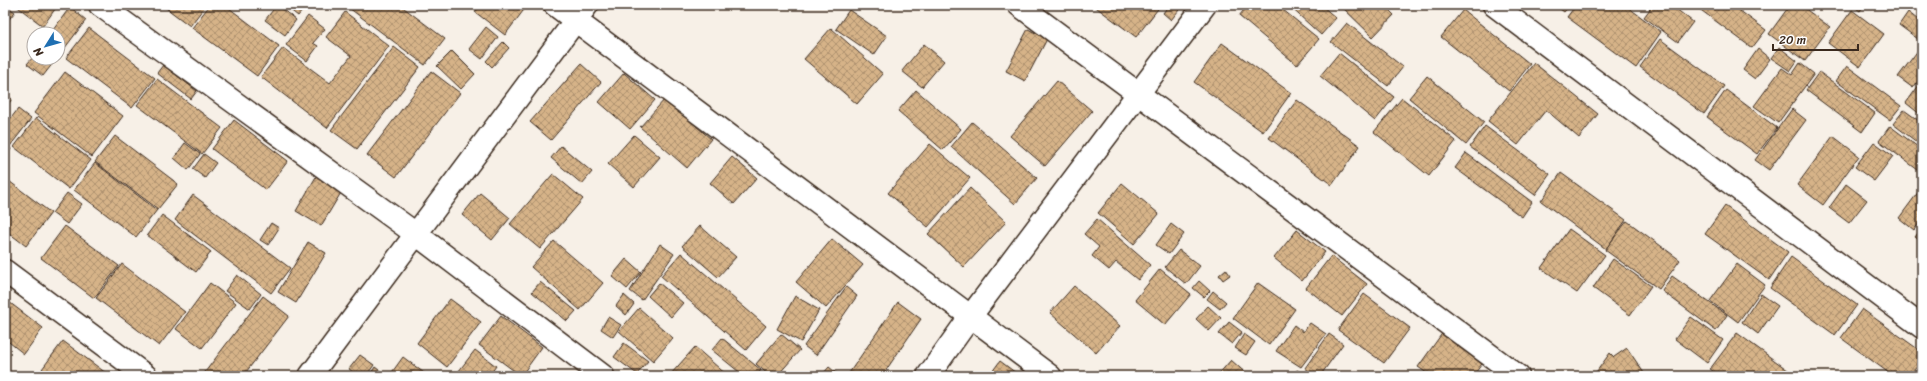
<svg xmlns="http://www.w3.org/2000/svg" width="1927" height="381" viewBox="0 0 1927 381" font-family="Sriracha,sans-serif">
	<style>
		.building { fill: url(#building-cross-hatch); stroke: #3b2a1e }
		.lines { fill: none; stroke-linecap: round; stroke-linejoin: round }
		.minor-casing { stroke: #3b2a1e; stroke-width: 25 }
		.minor { stroke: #fff; stroke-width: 22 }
	</style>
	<defs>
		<pattern id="building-cross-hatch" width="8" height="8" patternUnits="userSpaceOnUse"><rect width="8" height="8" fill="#d6b388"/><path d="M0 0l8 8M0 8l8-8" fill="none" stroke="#af926f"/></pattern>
	</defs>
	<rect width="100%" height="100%" fill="#f7f0e7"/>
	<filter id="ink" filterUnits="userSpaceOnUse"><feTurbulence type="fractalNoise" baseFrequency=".025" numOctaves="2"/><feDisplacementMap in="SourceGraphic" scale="8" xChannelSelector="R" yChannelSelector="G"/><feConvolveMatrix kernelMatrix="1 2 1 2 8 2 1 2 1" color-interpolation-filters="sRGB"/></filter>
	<g filter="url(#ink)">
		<g class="building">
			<path d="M5,5L15,12L5,24Z"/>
			<path d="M15,5H58L43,26Z"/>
			<path d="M162,5H206L190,26Z"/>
			<path d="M210,5H225L279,46L257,76L192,28Z"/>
			<path d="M277,5L296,20L285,35L265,20Z"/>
			<path d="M284,5H307L298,16Z"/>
			<path d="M345,5H400L445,39L425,65Z"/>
			<path d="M458,5H468L464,10Z"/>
			<path d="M480,5H524L526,7L505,35L475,12Z"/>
			<path d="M1093,5H1161L1136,37Z"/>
			<path d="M1169,5H1183L1171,20L1163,13Z"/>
			<path d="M1248,5H1277L1319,39L1297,65L1239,16Z"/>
			<path d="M1288,5H1321L1336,18L1321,35Z"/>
			<path d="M1340,5H1384L1394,15L1373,37Z"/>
			<path d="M1555,5H1570L1564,12Z"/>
			<path d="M1576,5H1625L1661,32L1636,68L1567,17Z"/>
			<path d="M1653,5H1671L1693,22L1678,42L1644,17Z"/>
			<path d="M1694,5H1732L1766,30L1752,48Z"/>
			<path d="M1790,5H1800L1830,27L1805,61L1769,34Z"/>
			<path d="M1852,5H1864L1860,11Z"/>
			<path d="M70,7L86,20L58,57V34H50Z"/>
			<path d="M849,10L887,36L874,55L836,29Z"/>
			<path d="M1463,10L1530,64L1509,91L1441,37Z"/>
			<path d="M1852,10L1884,34L1860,67L1828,43Z"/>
			<path d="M345,12L389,46L327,128L261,77L283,48L330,83L351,56L326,37Z"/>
			<path d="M1908,12L1922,23V42L1899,25Z"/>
			<path d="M308,16L325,29L313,43L318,46L307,61L286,45Z"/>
			<path d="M1347,23L1403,67L1388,86L1331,42Z"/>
			<path d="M486,27L498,37L482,59L469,49Z"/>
			<path d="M89,28L155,78L132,108L66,58Z"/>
			<path d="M831,28L883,74L857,104L804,59Z"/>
			<path d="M1028,29L1047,39L1025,81L1006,71Z"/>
			<path d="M1660,39L1724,86L1704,114L1640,67Z"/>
			<path d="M503,42L509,48L492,67L486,61Z"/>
			<path d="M1222,43L1291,93L1263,132L1194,82Z"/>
			<path d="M924,44L944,61L922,87L902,71Z"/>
			<path d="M1922,45V76L1913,88L1898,77Z"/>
			<path d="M394,47L420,67L357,149L331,130Z"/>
			<path d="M1779,47L1797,61L1790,71L1771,58Z"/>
			<path d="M1758,49L1770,59L1755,79L1743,70Z"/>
			<path d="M452,51L475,74L461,89L437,66Z"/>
			<path d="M1339,53L1394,97L1375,121L1320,76Z"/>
			<path d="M34,56V58H57L43,76L27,64Z"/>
			<path d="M1534,63L1598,114L1579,138L1546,110L1518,145L1488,121Z"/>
			<path d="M1800,63L1814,74L1778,123L1754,106L1782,68L1792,75Z"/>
			<path d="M581,64L601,82L551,140L530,122Z"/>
			<path d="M163,65L197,91L191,99L157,73Z"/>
			<path d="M1847,66L1901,106L1890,120L1836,81Z"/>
			<path d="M431,71L460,93L396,177L367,155Z"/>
			<path d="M65,72L123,116L92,157L34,113Z"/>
			<path d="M1819,72L1875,113L1862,132L1806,90Z"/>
			<path d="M624,73L655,100L630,129L599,102Z"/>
			<path d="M1427,76L1484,122L1466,145L1409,98Z"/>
			<path d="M157,79L222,128L202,154L137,105Z"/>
			<path d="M1057,81L1092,111L1045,166L1010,136Z"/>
			<path d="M1922,81V114L1921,115L1906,103Z"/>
			<path d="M916,90L961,129L943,150L898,111Z"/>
			<path d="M1726,90L1777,128L1757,154L1707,117Z"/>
			<path d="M5,93L12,99L5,108Z"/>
			<path d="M1402,98L1456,141L1429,176L1374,132Z"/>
			<path d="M665,99L711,139L687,168L640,127Z"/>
			<path d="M1297,100L1360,146L1332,185L1269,138Z"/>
			<path d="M18,109L31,119L10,146L5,142V126Z"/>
			<path d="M1792,109L1806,120L1769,170L1755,160Z"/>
			<path d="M1904,110L1922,123V146L1893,124Z"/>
			<path d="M36,118L91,160L69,189L14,147Z"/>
			<path d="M234,120L288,161L266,190L212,149Z"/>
			<path d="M972,122L1037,178L1015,204L951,147Z"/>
			<path d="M1485,126L1550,174L1535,195L1470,147Z"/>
			<path d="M1890,126L1922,150V173L1879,141Z"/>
			<path d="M634,135L660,157L634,187L608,164Z"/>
			<path d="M115,136L178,184L158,209L95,162Z"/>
			<path d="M1833,136L1859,156L1823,205L1797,185Z"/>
			<path d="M1874,142L1893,156L1874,181L1855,167Z"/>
			<path d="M185,143L200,154L188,170L174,158Z"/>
			<path d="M5,144L11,149L5,157Z"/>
			<path d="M930,144L970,178L928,227L888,193Z"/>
			<path d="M561,146L592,172L582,184L551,158Z"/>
			<path d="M1466,153L1532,202L1522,217L1455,168Z"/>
			<path d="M204,154L216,163L205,178L193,169Z"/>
			<path d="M732,157L757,178L734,204L710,183Z"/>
			<path d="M95,163L157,210L136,237L74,190Z"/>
			<path d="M1561,173L1626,220L1606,249L1541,201Z"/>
			<path d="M553,174L583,199L540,249L510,224Z"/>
			<path d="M317,175L342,191L321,226L296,211Z"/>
			<path d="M5,178L51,213L26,246L5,230Z"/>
			<path d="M1122,183L1159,214L1134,244L1098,213Z"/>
			<path d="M1846,184L1867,200L1849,223L1829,208Z"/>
			<path d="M1922,187V219L1914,230L1899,218Z"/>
			<path d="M970,188L1006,222L964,267L928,234Z"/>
			<path d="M67,193L82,204L67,224L52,213Z"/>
			<path d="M480,193L510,218L492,240L462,215Z"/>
			<path d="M193,195L290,268L271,293L175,220Z"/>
			<path d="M1725,206L1788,252L1769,280L1705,234Z"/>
			<path d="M162,215L211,252L196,272L147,235Z"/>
			<path d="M1097,219L1150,265L1138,280L1116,262L1109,270L1092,256L1099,247L1084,234Z"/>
			<path d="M1627,221L1680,260L1659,289L1605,250Z"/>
			<path d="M271,223L279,228L268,245L260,240Z"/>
			<path d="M1171,224L1184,234L1169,254L1156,245Z"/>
			<path d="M65,226L119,266L94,298L41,258Z"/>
			<path d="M700,226L736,257L718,277L682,246Z"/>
			<path d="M1922,228V242L1915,237Z"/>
			<path d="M1569,229L1605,255L1577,293L1541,268Z"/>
			<path d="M1297,230L1325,252L1302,281L1274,258Z"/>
			<path d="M832,239L863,265L826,308L796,282Z"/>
			<path d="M554,241L603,283L580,310L531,267Z"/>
			<path d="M308,242L326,253L296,303L278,292Z"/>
			<path d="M660,244L674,254L642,300L630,291Z"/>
			<path d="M1179,250L1200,266L1186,284L1165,267Z"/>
			<path d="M681,253L766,326L746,350L661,276Z"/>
			<path d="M1331,256L1367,284L1342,316L1306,288Z"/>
			<path d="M1791,257L1857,305L1835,335L1770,288Z"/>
			<path d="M626,259L641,272L627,289L612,276Z"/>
			<path d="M1613,259L1651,286L1630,315L1593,288Z"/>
			<path d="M122,264L185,312L159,346L96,298Z"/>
			<path d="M1737,264L1765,285L1738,322L1710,301Z"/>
			<path d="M1160,269L1191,294L1165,325L1135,300Z"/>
			<path d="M1226,269L1230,275L1223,280L1219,275Z"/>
			<path d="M237,275L261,294L250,309L225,291Z"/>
			<path d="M1672,276L1727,315L1716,331L1662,291Z"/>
			<path d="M1199,281L1210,291L1204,297L1193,288Z"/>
			<path d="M540,282L576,311L567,321L532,292Z"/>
			<path d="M210,283L236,303L202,348L176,329Z"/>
			<path d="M659,283L683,303L671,317L648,296Z"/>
			<path d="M1258,283L1295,309L1269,345L1233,318Z"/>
			<path d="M1074,286L1120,326L1096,353L1050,313Z"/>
			<path d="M846,287L857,296L816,355L804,346Z"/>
			<path d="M1213,291L1226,302L1220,309L1207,299Z"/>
			<path d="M1364,294L1410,328L1384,363L1338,330Z"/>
			<path d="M1761,294L1778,306L1758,334L1742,322Z"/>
			<path d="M624,295L634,304L626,315L616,306Z"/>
			<path d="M263,296L289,316L243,376H202Z"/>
			<path d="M795,296L819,310L801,342L777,329Z"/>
			<path d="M5,299L43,328L24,354L5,339Z"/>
			<path d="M450,299L481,322L447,367L417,343Z"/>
			<path d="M898,302L921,319L882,376H847Z"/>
			<path d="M1208,306L1221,318L1209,331L1196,319Z"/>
			<path d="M639,308L673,338L653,361L619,331Z"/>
			<path d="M1862,309L1922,352V359L1910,376H1893L1841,338Z"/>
			<path d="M501,316L542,347L521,376L479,345Z"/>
			<path d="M608,317L621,325L613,337L601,329Z"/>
			<path d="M1691,317L1723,340L1707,363L1675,339Z"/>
			<path d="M1229,322L1242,332L1232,344L1219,334Z"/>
			<path d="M1310,323L1326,334L1301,367L1276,351L1294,325L1303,332Z"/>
			<path d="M1446,328L1487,357L1473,376H1431L1418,367Z"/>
			<path d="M1737,333L1796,376H1720L1710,369Z"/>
			<path d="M781,334L800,350L777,376H770L756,364Z"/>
			<path d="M1244,334L1255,342L1246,355L1235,348Z"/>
			<path d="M1329,334L1343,344L1320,376H1316L1305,368Z"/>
			<path d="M722,338L761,370L756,376H744L712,350Z"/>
			<path d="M63,341L110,376H51L42,369Z"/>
			<path d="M624,343L648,361L637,374L614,357Z"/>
			<path d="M695,347L728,376L670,375Z"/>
			<path d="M1627,348L1646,376L1594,375L1610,353L1614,357Z"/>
			<path d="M475,350L496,366L489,376H455Z"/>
			<path d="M360,355L374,365L366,376H358L349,369Z"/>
			<path d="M403,357L428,376H391L390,375Z"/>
			<path d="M1231,360L1249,376H1217Z"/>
			<path d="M1000,361L1020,376H989Z"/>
			<path d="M1922,364V376H1913Z"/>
			<path d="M375,367L387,376H369Z"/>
			<path d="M829,367L840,376H821Z"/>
			<path d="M1297,370L1306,376H1293Z"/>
		</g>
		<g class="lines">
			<defs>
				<g id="minor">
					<path d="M100,5L416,234L603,376"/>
					<path d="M555,5L1050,376"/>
					<path d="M1019,5L1518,376"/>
					<path d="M1494,5L1922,327"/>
					<path d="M5,271L146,376"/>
					<path d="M310,376L587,5"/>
					<path d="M928,376L970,317L1205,5"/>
				</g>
			</defs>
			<use href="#minor" class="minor-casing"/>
			<use href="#minor" class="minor"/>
		</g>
	</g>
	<rect width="1927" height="381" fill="none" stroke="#fff" stroke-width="20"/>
	<rect x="10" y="10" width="1907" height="361" fill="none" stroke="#3b2a1e" stroke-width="1.5" filter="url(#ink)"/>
	<g transform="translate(46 46) rotate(233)"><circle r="19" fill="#ffffff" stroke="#b1aaa5"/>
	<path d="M0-3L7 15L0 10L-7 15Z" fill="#1f6fb2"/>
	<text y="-6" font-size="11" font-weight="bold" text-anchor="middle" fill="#3b2a1e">N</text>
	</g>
	<path d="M1773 44v6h85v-6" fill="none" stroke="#3b2a1e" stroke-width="2"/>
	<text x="1779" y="44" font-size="12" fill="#3b2a1e" stroke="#ffffff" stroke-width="3" paint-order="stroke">20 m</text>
</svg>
